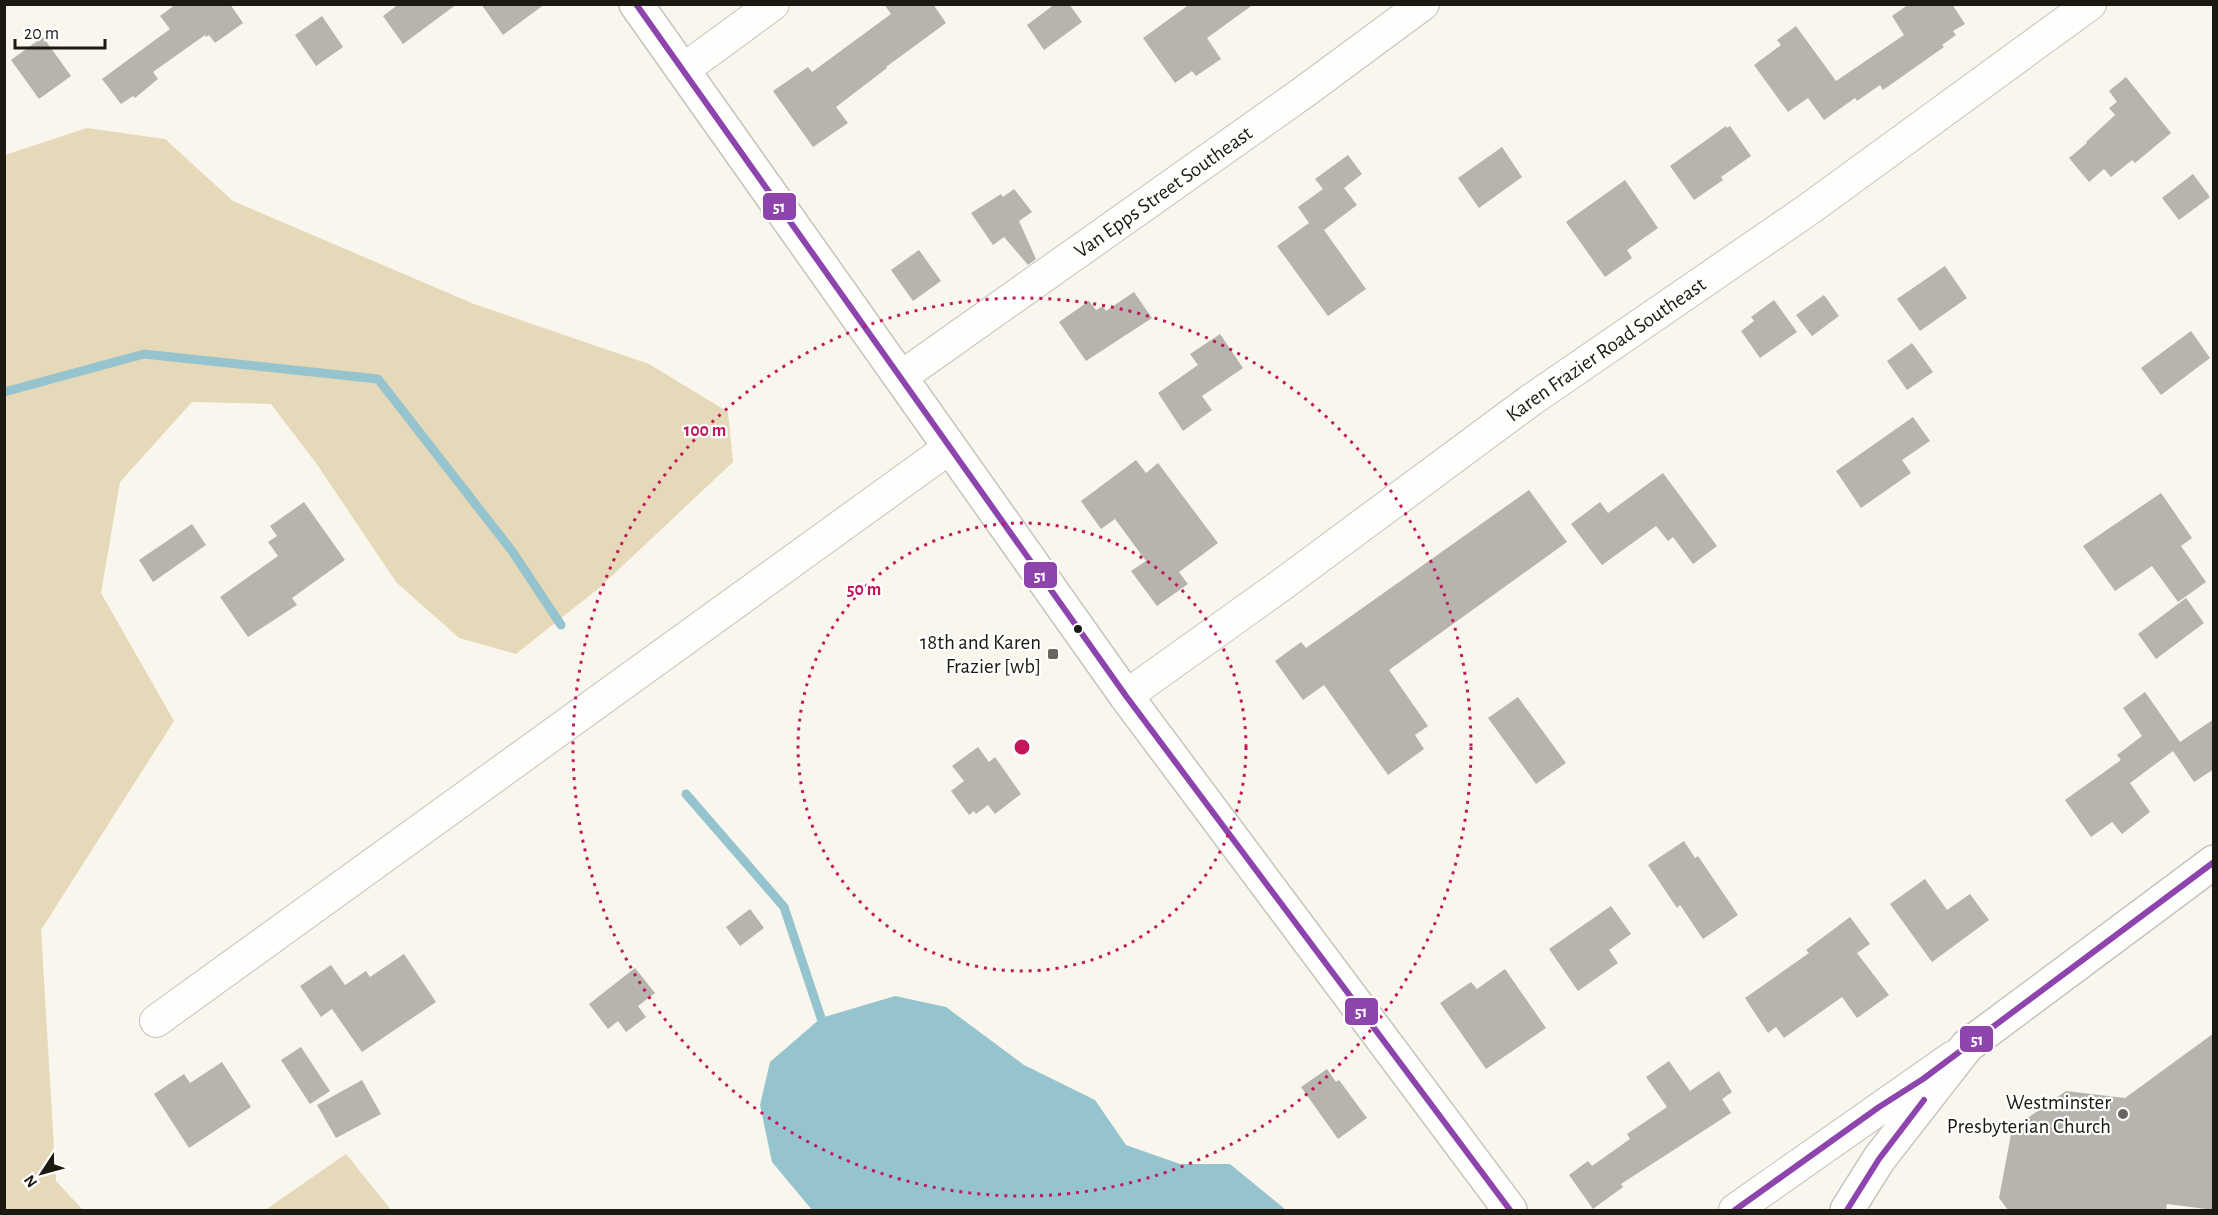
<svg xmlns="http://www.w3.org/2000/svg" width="2218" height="1215" font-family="'Alegreya Sans',sans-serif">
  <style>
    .forest { fill: #e6d9b9 }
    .water { fill: #96c4ce }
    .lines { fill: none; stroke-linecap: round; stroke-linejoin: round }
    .stream { stroke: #96c4ce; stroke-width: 9 }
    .building { fill: #b7b4ad }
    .street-casing { stroke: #c6c3bc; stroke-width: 34 }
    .secondary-casing { stroke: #c6c3bc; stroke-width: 36 }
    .street { stroke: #fefefc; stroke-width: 32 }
    .secondary { stroke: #fefefc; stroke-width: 33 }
    .bus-1-casing { stroke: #fff; stroke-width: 10 }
    .bus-1 { stroke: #8e44ad; stroke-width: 6 }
    .ring { fill: none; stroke: #c2185b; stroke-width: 3; stroke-dasharray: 3 6 }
    .bus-dot { fill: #1b1912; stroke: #fff; stroke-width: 2 }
    .poi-dot { fill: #69665f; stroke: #fff; stroke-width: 2 }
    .labels { text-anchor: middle; stroke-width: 4.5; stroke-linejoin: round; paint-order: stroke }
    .street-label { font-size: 21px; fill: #1b1912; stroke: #fff }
    .poi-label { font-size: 21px; fill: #1b1912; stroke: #fff; text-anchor: end }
    .centre { fill: #c2185b; stroke: #fff; stroke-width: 3 }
    .ring-label { font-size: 18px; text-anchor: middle; font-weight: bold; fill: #c2185b; stroke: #fff; stroke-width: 4.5; stroke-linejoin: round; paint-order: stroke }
    .line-badge { stroke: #fff; stroke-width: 2 }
    .badge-label { font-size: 16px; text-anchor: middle; font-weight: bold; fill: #fff }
  </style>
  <rect width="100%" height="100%" fill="#f9f6ed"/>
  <!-- forest -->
  <g class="forest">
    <polygon points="87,128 165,139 233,201 474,304 649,364 728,412 733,462 599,588 516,654 459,638 396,582 316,463 271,404 192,402 120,482 101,593 174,721 41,930 56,1181 83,1210 5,1210 5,155"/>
    <polygon points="346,1154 391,1210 265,1210"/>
  </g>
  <!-- water -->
  <polygon class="water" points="895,996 946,1007 1024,1065 1095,1100 1126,1145 1180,1164 1230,1164 1286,1210 812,1210 772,1162 760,1105 770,1062 821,1018"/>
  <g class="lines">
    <!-- stream -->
    <g class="stream">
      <polyline points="4,392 144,354 378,379 512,551 561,625"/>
      <polyline points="686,794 784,907 821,1018"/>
    </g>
  </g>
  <!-- building -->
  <g class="building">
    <polygon points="176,4 230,4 243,23 215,43 209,35 206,37 205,35 153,72 158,79 135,98 133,96 121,104 102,79 170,29 160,16"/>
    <polygon points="399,4 457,4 403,44 383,16"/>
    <polygon points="481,4 545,4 503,35"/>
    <polygon points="884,4 933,4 946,23 886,67 887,68 836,107 848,123 813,147 773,91 808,67 812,72 891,14"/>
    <polygon points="1055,4 1069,4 1082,22 1044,50 1027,25"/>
    <polygon points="1190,4 1254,4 1207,38 1221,59 1196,76 1192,71 1175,83 1143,38"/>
    <polygon points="1909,4 1952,4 1965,24 1953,31 1956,35 1942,45 1944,47 1883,90 1880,85 1857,101 1855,98 1824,120 1808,98 1788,112 1754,65 1781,45 1777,40 1796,26 1836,81 1904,35 1892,16"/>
    <polygon points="322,16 343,47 316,66 295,35"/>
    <polygon points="43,37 71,76 39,99 11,60"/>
    <polygon points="2126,77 2171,133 2135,163 2132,160 2111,177 2104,169 2089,182 2069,158 2087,143 2086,142 2115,115 2109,108 2117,102 2109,91"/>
    <polygon points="1726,126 1727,128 1730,126 1751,156 1721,177 1723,180 1694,200 1670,166"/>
    <polygon points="1502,147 1522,177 1479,208 1458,178"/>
    <polygon points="1348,155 1362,174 1344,188 1357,205 1324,230 1366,289 1328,316 1277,246 1309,223 1298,207 1323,189 1315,179"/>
    <polygon points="2193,174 2210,197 2179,220 2162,198"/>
    <polygon points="1625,180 1658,228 1627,250 1632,258 1605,277 1566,222"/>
    <polygon points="1014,189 1032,212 1019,221 1036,259 1028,265 1004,237 993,245 971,213 1001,194 1003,197"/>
    <polygon points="919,250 941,281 913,301 891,270"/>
    <polygon points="1945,266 1967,298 1920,331 1897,299"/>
    <polygon points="1134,292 1152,318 1086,361 1059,322 1089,301 1096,310 1103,306 1106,311"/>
    <polygon points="1824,295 1839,316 1812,336 1796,315"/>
    <polygon points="1774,300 1797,332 1760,358 1741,331 1754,321 1751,317"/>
    <polygon points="2191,331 2210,358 2161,395 2141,368"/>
    <polygon points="1220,334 1243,368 1202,396 1212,410 1183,431 1158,393 1198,365 1190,354"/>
    <polygon points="1912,343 1933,372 1907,390 1887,361"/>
    <polygon points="1913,417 1930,441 1902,460 1911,473 1861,508 1836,471"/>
    <polygon points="1136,460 1146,473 1158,463 1218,543 1179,572 1188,584 1157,606 1131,571 1146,561 1115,519 1101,529 1081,501"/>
    <polygon points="1663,473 1717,546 1693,564 1673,537 1668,541 1656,526 1602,565 1571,524 1600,502 1608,513"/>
    <polygon points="1529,490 1567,542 1389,670 1428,726 1415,735 1424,749 1388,775 1324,685 1303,700 1275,661 1301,642 1306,648"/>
    <polygon points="2161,493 2192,538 2181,546 2206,582 2178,602 2152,566 2115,591 2083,546"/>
    <polygon points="304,502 345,560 292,598 297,605 248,637 220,597 278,556 268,542 277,536 270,526"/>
    <polygon points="192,524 206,545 153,582 139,560"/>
    <polygon points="2186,598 2204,623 2156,659 2138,634"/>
    <polygon points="2145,692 2180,742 2214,719 2214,769 2194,782 2173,751 2130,783 2150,812 2122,834 2112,822 2091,837 2065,800 2121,760 2117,755 2142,736 2123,708"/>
    <polygon points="1518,697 1566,763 1536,784 1488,718"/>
    <polygon points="978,747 989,762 995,757 1021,794 995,814 988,805 976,814 974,811 969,815 951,791 964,781 952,766"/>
    <polygon points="1684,841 1695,858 1698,856 1738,915 1703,939 1680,905 1677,908 1648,865"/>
    <polygon points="1925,879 1947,910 1970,894 1989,920 1932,962 1890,904"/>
    <polygon points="1611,906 1631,934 1609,950 1618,963 1578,991 1549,949"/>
    <polygon points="750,909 764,928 740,946 726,927"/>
    <polygon points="1850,917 1870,944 1857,953 1889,995 1857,1018 1842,997 1784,1038 1776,1027 1768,1033 1745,998 1809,953 1806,950"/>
    <polygon points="404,954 436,1002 362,1052 332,1009 321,1017 300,986 331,965 345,985 366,971 370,977"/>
    <polygon points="635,968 655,993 638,1006 646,1017 626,1032 618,1021 608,1029 589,1004"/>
    <polygon points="1505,969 1546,1028 1486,1069 1440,1003 1471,982 1477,989"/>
    <polygon points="2214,1033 2214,1210 2167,1204 2166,1210 2008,1210 1999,1198 2012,1129 2066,1091 2125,1098"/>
    <polygon points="301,1047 330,1091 310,1104 281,1060"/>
    <polygon points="1669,1061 1690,1091 1719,1071 1732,1092 1722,1099 1731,1113 1621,1184 1623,1187 1593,1209 1569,1175 1588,1161 1592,1166 1630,1139 1627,1134 1667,1107 1646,1077"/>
    <polygon points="222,1062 251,1107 189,1148 154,1094 184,1074 190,1083"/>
    <polygon points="1327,1069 1336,1082 1339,1080 1367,1118 1338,1139 1301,1087"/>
    <polygon points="362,1080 381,1114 336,1138 317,1105"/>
  </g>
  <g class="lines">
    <!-- street casing -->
    <g class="street-casing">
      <g id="street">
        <polyline points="683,70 773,4"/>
        <path id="s1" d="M901,377L1304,92L1423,4"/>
        <path id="s2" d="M1126,696L1280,586L1531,400L1809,209L2090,4"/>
        <polyline points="156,1021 949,448"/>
        <polyline points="1735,1210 1953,1057"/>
      </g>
    </g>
    <!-- secondary casing -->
    <g class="secondary-casing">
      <g id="secondary">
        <polyline points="636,4 1126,696 1510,1210"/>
        <polyline points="1847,1210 1879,1159 1967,1046 2214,862"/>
      </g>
    </g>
    <!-- street -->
    <use href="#street" class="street"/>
    <!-- secondary -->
    <use href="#secondary" class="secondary"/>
    <!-- bus-1 casing -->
    <g class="bus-1-casing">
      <g id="bus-1">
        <polyline points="636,4 1126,696 1510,1210"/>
        <polyline points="1735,1210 1879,1107 1923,1079 2214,862"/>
        <polyline points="1847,1210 1879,1159 1924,1100"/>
      </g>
    </g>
    <!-- bus-1 -->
    <use href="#bus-1" class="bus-1"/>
  </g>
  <!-- distance rings -->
  <g class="ring">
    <circle cx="1022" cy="747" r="224"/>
    <circle cx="1022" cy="747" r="449"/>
  </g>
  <!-- markers -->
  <circle class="bus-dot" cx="1078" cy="629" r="5"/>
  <g class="poi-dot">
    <rect x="1047" y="648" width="12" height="12" rx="3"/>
    <circle cx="2123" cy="1114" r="6"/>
  </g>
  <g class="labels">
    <!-- street labels -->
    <g class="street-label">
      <text dy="7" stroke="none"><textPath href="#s1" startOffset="321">Van Epps Street Southeast</textPath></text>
      <text dy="7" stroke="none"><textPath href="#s2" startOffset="592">Karen Frazier Road Southeast</textPath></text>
    </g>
    <!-- poi labels -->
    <g class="poi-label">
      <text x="1041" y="649">18th and Karen<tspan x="1041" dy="24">Frazier [wb]</tspan></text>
      <text x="2111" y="1109">Westminster<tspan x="2111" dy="24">Presbyterian Church</tspan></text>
    </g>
  </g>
  <circle cx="1022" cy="747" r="9" class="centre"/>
  <g class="ring-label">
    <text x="705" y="436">100 m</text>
    <text x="864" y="595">50 m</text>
  </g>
  <g class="line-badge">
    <rect x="762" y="192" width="35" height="29" rx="6" fill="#8e44ad"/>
    <rect x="1023" y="561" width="35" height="28" rx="6" fill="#8e44ad"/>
    <rect x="1344" y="997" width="35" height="29" rx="6" fill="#8e44ad"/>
    <rect x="1959" y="1025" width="35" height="28" rx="6" fill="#8e44ad"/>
  </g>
  <g class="badge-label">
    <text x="779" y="212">51</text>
    <text x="1040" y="581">51</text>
    <text x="1361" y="1017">51</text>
    <text x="1977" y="1045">51</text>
  </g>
  <!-- border -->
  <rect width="2218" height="1215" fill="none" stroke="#1b1912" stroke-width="12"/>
  <!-- north arrow -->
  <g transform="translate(42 1173) rotate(234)" stroke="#ffffff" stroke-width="4.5" paint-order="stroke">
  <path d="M0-4.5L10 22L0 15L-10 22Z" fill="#1b1912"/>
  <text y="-9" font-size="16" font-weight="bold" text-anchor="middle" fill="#1b1912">N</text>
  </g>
  <!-- scale -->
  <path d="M15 39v9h90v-9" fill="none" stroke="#1b1912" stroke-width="3"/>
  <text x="24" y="39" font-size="18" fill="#1b1912" stroke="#ffffff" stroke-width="4.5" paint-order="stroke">20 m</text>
</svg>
